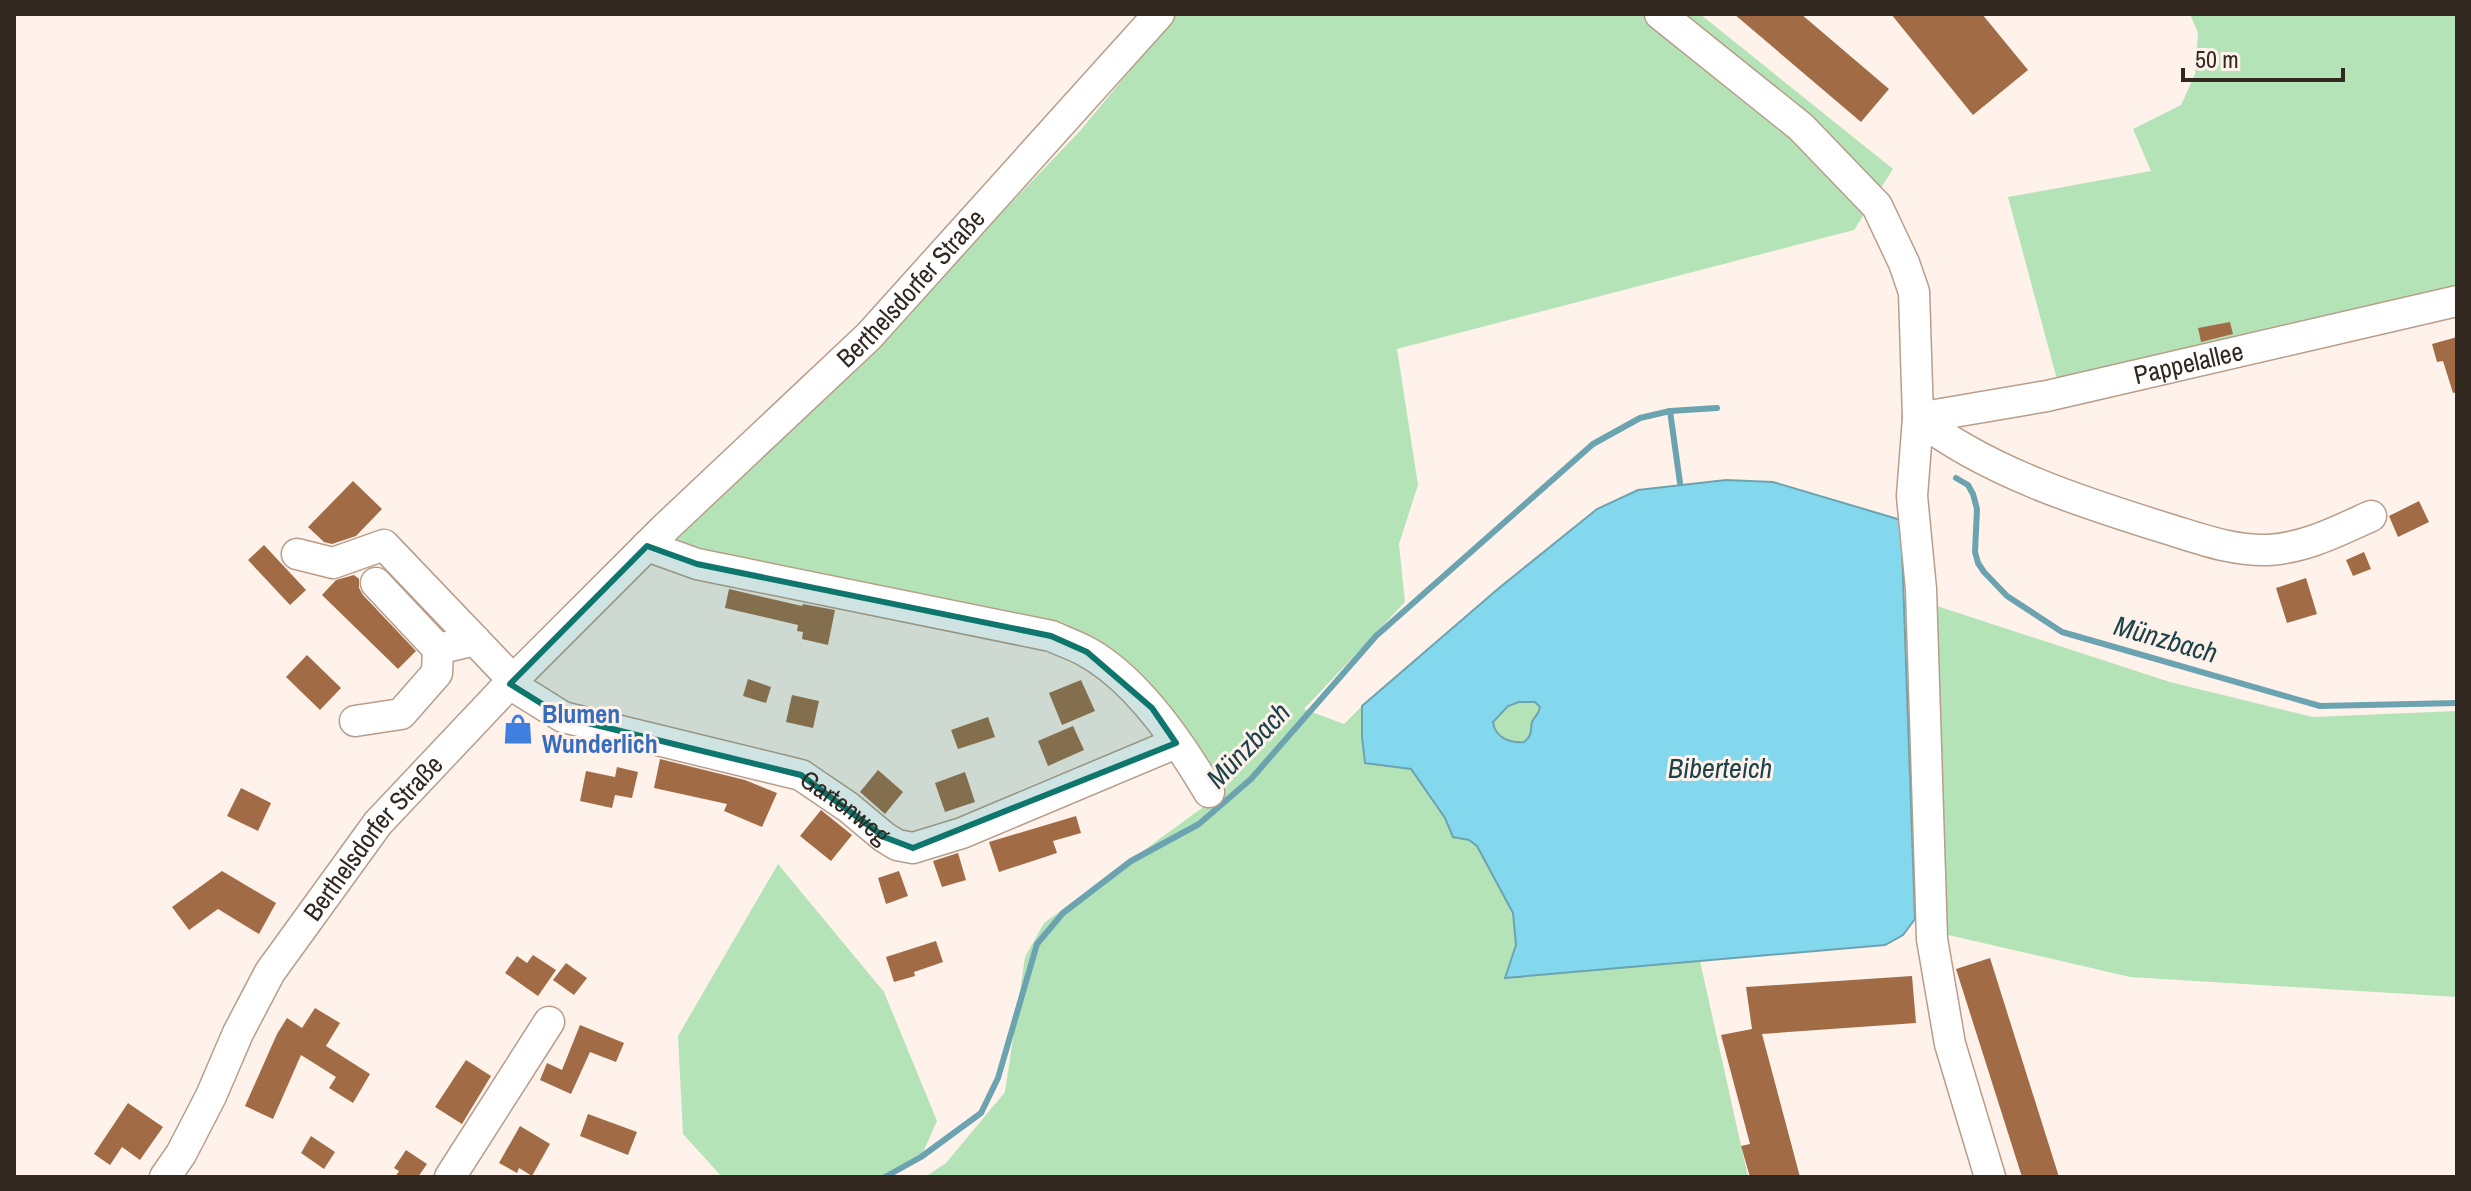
<svg xmlns="http://www.w3.org/2000/svg" width="2471" height="1191" font-family="'Archivo Narrow',sans-serif">
  <style>
    .green { fill: #b5e3b8 }
    .water { fill: #84d8ed; stroke: #6ca3b0; stroke-width: 2; fill-rule: evenodd }
    .lines { fill: none; stroke-linecap: round; stroke-linejoin: round }
    .stream { stroke: #6ca3b0; stroke-width: 6 }
    .building { fill: #a16c45 }
    .minor-casing { stroke: #b89d8a; stroke-width: 33 }
    .minor { stroke: #fff; stroke-width: 30 }
    .marked { fill: #0f766e; fill-opacity: 0.2; stroke: #0f766e; stroke-width: 6; stroke-linejoin: round }
    .labels { text-anchor: middle; stroke-width: 6; stroke-linejoin: round; paint-order: stroke }
    .street-label { font-size: 26px; fill: #332820; stroke: #fef2ea }
    .shop-label { font-size: 26px; font-weight: bold; fill: #366cbe; stroke: #fef2ea; text-anchor: start }
    .water-label { font-size: 28px; font-style: italic; fill: #1c434c; stroke: #fef2ea }
  </style>
  <rect width="100%" height="100%" fill="#fef2ea"/>
  <!-- green -->
  <g class="green">
    <polygon points="1177,14 1700,14 1893,169 1854,230 1397,349 1418,485 1399,544 1405,602 1304,709 1344,724 1362,706 1362,737 1411,769 1445,818 1453,837 1469,840 1477,846 1513,913 1516,945 1506,978 1700,961 1748,1177 925,1177 946,1163 1005,1092 1025,957 1044,923 1202,808 1226,787 1191,734 1126,667 1055,629 669,542 899,320 1079,132"/>
    <polygon points="2190,14 2457,14 2457,295 2059,387 2008,197 2151,171 2133,129 2181,105 2195,74 2198,33"/>
    <polygon points="1937,606 2170,682 2313,717 2457,711 2457,997 2130,977 1944,934"/>
    <path d="M1519,702H1535L1540,707L1532,726V732L1524,742C1510,743 1494,738 1493,722L1508,706Z"/>
    <polygon points="778,864 884,992 937,1121 921,1157 885,1177 722,1177 683,1134 678,1036"/>
  </g>
  <!-- water -->
  <path class="water" d="M1726,480L1773,482L1901,520L1915,919L1903,935L1885,945L1505,978L1516,945L1513,913L1477,846L1469,840L1453,837L1445,818L1411,769L1365,763L1362,737V706L1499,588L1597,509L1638,490ZM1519,702H1535L1540,707C1539,715 1535,715 1532,722C1530,731 1533,735 1524,742C1510,743 1495,738 1493,722L1508,706Z"/>
  <g class="lines">
    <!-- stream -->
    <g class="stream">
      <polyline points="1670,411 1680,483"/>
      <polyline points="1956,478 1968,485 1973,494 1977,509 1975,552 1978,563 1984,572 2007,596 2062,632 2320,706 2457,703"/>
      <polyline points="885,1177 921,1157 981,1113 998,1078 1037,944 1063,913 1131,861 1199,824 1251,779 1376,636 1593,444 1640,418 1670,411 1717,408"/>
    </g>
  </g>
  <!-- building -->
  <g class="building">
    <polygon points="1734,14 1801,14 1889,89 1861,122"/>
    <polygon points="1891,14 1982,14 2028,70 1973,115"/>
    <polygon points="2230,322 2233,334 2201,342 2198,328"/>
    <polygon points="2457,337 2457,392 2453,393 2443,361 2437,362 2432,344"/>
    <polygon points="353,481 382,509 356,536 332,544 324,542 308,527"/>
    <polygon points="2419,501 2429,522 2398,537 2389,516"/>
    <polygon points="264,545 306,590 290,605 248,560"/>
    <polygon points="2364,552 2371,569 2353,576 2346,560"/>
    <polygon points="354,575 359,579 359,588 363,595 416,651 398,669 322,595 336,580"/>
    <polygon points="2306,578 2317,614 2287,623 2276,588"/>
    <polygon points="729,589 802,606 803,604 835,610 828,645 802,639 803,632 797,631 798,625 725,608"/>
    <polygon points="307,655 341,688 320,710 286,677"/>
    <polygon points="748,679 771,687 766,703 743,696"/>
    <polygon points="1081,680 1095,711 1062,725 1049,693"/>
    <polygon points="792,695 819,701 813,728 786,722"/>
    <polygon points="988,717 995,737 958,749 951,730"/>
    <polygon points="1073,726 1084,750 1048,766 1038,741"/>
    <polygon points="660,759 745,780 777,793 762,827 724,811 727,804 654,788"/>
    <polygon points="617,767 638,772 632,798 615,795 612,808 580,801 586,771 615,777"/>
    <polygon points="878,770 903,792 885,814 860,792"/>
    <polygon points="965,772 975,802 945,812 935,783"/>
    <polygon points="241,788 271,803 258,831 227,816"/>
    <polygon points="821,810 852,835 831,861 800,836"/>
    <polygon points="1076,816 1081,833 1053,841 1057,853 999,872 989,842"/>
    <polygon points="958,853 966,880 942,887 933,861"/>
    <polygon points="222,871 276,903 259,934 218,909 189,930 172,907"/>
    <polygon points="899,871 908,896 886,904 878,878"/>
    <polygon points="936,941 943,962 914,972 915,976 894,982 886,957"/>
    <polygon points="533,955 556,970 538,996 505,973 517,956 527,963"/>
    <polygon points="1990,958 2059,1177 2022,1177 1956,969"/>
    <polygon points="566,963 587,978 574,995 553,980"/>
    <polygon points="1912,976 1916,1023 1762,1034 1800,1177 1750,1177 1741,1146 1750,1144 1721,1035 1752,1029 1746,987"/>
    <polygon points="315,1008 340,1023 326,1046 370,1074 353,1103 329,1088 336,1077 301,1055 273,1119 245,1106 277,1034 287,1018 302,1028"/>
    <polygon points="580,1025 624,1043 616,1062 590,1052 571,1094 540,1080 547,1063 562,1070"/>
    <polygon points="466,1060 491,1076 462,1124 435,1107"/>
    <polygon points="128,1103 163,1127 140,1160 122,1147 110,1165 94,1154"/>
    <polygon points="588,1114 637,1132 628,1155 580,1136"/>
    <polygon points="520,1126 550,1144 532,1176 519,1168 517,1173 499,1163"/>
    <polygon points="311,1136 335,1152 324,1169 301,1153"/>
    <polygon points="406,1150 427,1164 418,1177 395,1177 399,1171 394,1168"/>
  </g>
  <g class="lines">
    <!-- minor casing -->
    <g class="minor-casing">
      <g id="minor">
        <polyline points="1660,14 1801,127 1877,206 1904,263 1914,292 1918,418 1912,496 1921,589 1932,939 1950,1044 1990,1177"/>
        <path id="s1" d="M1918,418L2047,396L2457,301"/>
        <path d="M1918,418C1987,472 2084,503 2168,529C2201,539 2232,551 2268,550C2305,548 2338,531 2371,516"/>
        <path d="M647,546L697,564L1051,636C1062,641 1074,645 1085,651C1136,678 1180,743 1209,792"/>
        <polyline points="297,554 333,563 384,545 513,680"/>
        <polyline points="376,583 438,649 475,640"/>
        <path id="s2" d="M510,684L563,717L801,775L848,807L884,837L897,845L913,848L962,833L1176,743"/>
        <polyline points="355,721 401,714 437,673 438,649"/>
        <path id="s3" d="M165,1177L181,1154L211,1096L238,1033L270,972L378,823L513,680L663,530L869,336L1159,14"/>
        <polyline points="450,1177 549,1022"/>
      </g>
    </g>
    <!-- minor -->
    <use href="#minor" class="minor"/>
  </g>
  <!-- marked area -->
  <path class="marked" d="M647,546L697,564L1051,636L1087,652L1152,708L1176,743L913,848L884,837L801,775L563,717L510,684Z"/>
  <!-- icons -->
  <defs>
    <g id="shop-bare" transform="scale(2.4)"><path d="M-5-2.5h2.3a2.7 3.5 0 0 1 5.4 0H5L5.5 6h-11ZM-1.5-2.5h3a1.5 2.3 0 0 0-3 0Z" fill="#3f7fe0" stroke="#fef2ea" stroke-width="2.5" paint-order="stroke"/></g>
  </defs>
  <g fill-rule="evenodd">
    <use href="#shop-bare" x="518" y="729"/>
  </g>
  <g class="labels">
    <!-- street labels -->
    <g class="street-label">
      <text dy="9" stroke="none"><textPath href="#s3" startOffset="1170">Berthelsdorfer Straße</textPath></text>
      <text dy="9" stroke="none"><textPath href="#s1" startOffset="276">Pappelallee</textPath></text>
      <text dy="9" stroke="none"><textPath href="#s2" startOffset="362">Gartenweg</textPath></text>
      <text dy="9" stroke="none"><textPath href="#s3" startOffset="400">Berthelsdorfer Straße</textPath></text>
    </g>
    <!-- shop labels -->
    <g class="shop-label">
      <text x="542" y="723">Blumen<tspan x="542" dy="30">Wunderlich</tspan></text>
    </g>
    <!-- water labels -->
    <g class="water-label">
      <text transform="translate(2166 639) rotate(16)" y="10">Münzbach</text>
      <text transform="translate(1248 745) rotate(-46)" y="10">Münzbach</text>
      <text x="1720" y="778">Biberteich</text>
    </g>
  </g>
  <!-- border -->
  <rect width="2471" height="1191" fill="none" stroke="#332820" stroke-width="32"/>
  <!-- scale -->
  <path d="M2183 68v12h160v-12" fill="none" stroke="#332820" stroke-width="4"/>
  <text x="2195" y="68" font-size="24" fill="#332820" stroke="#fef2ea" stroke-width="6" paint-order="stroke">50 m</text>
</svg>
